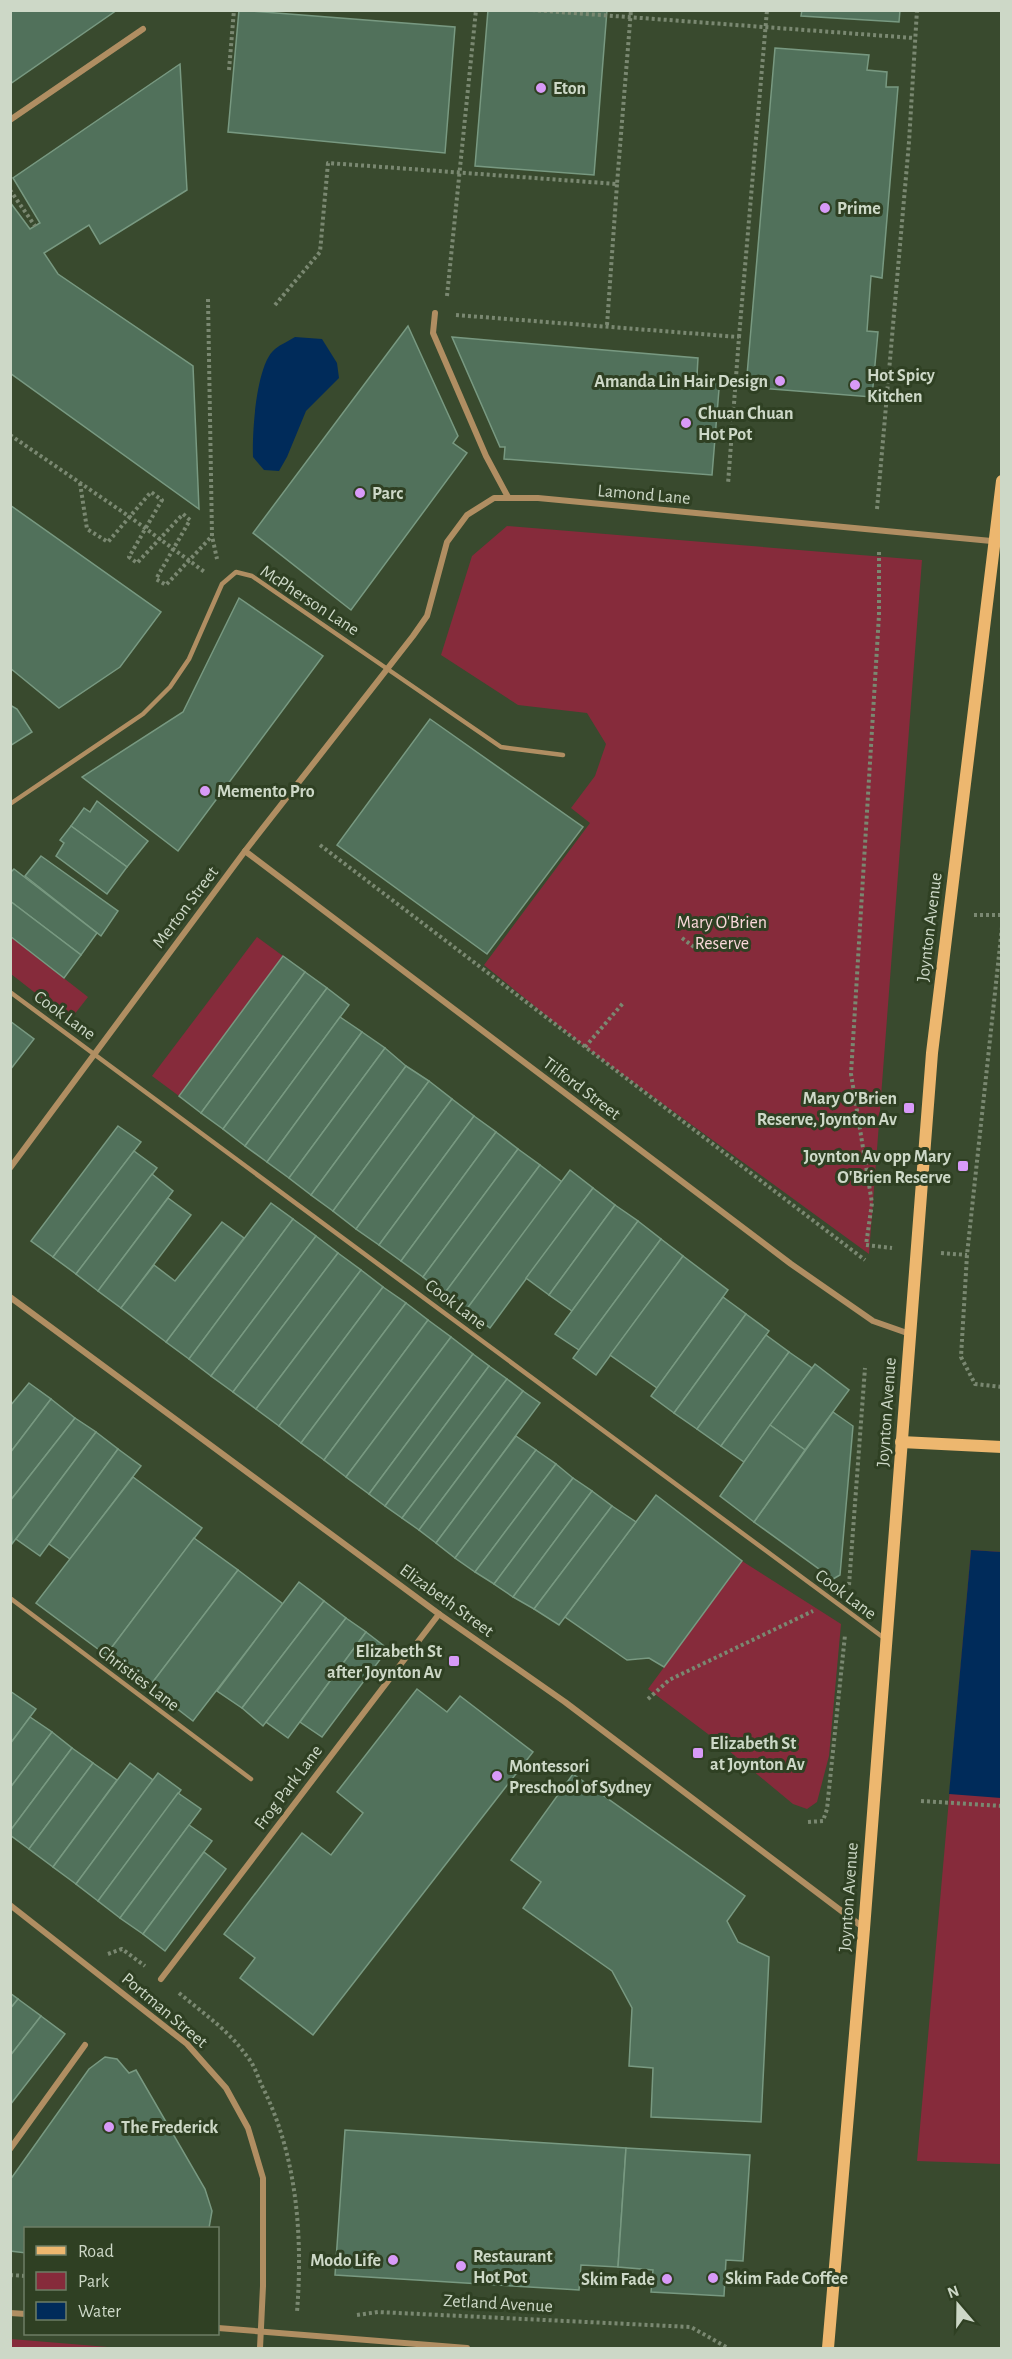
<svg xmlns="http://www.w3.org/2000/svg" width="1012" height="2359" font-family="'Alegreya Sans',sans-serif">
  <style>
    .green { fill: #862b3b }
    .water { fill: #002b5a }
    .building { fill: #51715b; stroke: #789981; stroke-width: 1.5 }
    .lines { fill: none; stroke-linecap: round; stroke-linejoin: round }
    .path { stroke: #7a8871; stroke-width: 4; stroke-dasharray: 3 3; stroke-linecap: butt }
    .lane { stroke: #b08e62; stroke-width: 4.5 }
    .street { stroke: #b08e62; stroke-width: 6 }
    .secondary { stroke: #edb76f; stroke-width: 12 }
    .poi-dot { fill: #d89af8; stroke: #2f4023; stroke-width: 2 }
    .labels { text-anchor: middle; stroke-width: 6; stroke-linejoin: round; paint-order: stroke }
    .poi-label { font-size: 18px; font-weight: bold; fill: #cdd8c7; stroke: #2f4023; text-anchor: start }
    .street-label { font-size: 18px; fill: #cdd8c7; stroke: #2f4023 }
    .park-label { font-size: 18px; fill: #fad8da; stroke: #2f4023 }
  </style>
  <rect width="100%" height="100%" fill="#394a2e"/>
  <!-- green -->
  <g class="green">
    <polygon points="507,526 922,560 869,1254 585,1047 484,965 590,823 571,808 595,776 606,744 587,713 518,705 441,655 472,556"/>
    <polygon points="11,937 88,997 70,1020 11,974"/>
    <polygon points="257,937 283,956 179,1096 152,1076"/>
    <polygon points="971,1550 1001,1552 1001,2164 917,2161"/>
    <polygon points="742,1561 841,1624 829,1756 817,1802 807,1809 793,1804 716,1740 648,1689"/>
    <polygon points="11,2339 120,2348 11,2348"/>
  </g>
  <!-- water -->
  <g class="water">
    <path d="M295,337L322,339L337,363L339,378L306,411L287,457L279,471L264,470L253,457C252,433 256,364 275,349C281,344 289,341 295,337Z"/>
    <polygon points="971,1550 1001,1552 1001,1798 949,1794"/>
  </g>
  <!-- building -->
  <g class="building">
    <polygon points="10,10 117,10 10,84"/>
    <polygon points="239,10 455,27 445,153 228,132"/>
    <polygon points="488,10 607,10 594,175 475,166"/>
    <polygon points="802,10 900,10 899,22 801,16"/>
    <polygon points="775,48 869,55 867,70 887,72 886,87 898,87 882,278 871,276 867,331 878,332 872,397 746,387"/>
    <polygon points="180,64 187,190 100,244 89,225 44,253 58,274 193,366 199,509 10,373 10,202 30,229 40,223 13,178"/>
    <polygon points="408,326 458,436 453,443 467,453 351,610 253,533"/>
    <polygon points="452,337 698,358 697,376 720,377 712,475 504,459 505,447 500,447"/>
    <polygon points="10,505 161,612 120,667 59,708 10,668"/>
    <polygon points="239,598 323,656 178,851 82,777 183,712"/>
    <polygon points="10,705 17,709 32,732 10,746"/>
    <polygon points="430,719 583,827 487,954 337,845"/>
    <polygon points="97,801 148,841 127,867 71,826 84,808 90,812"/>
    <polygon points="71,826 127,867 107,894 56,856 64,843 60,840"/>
    <polygon points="41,856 118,911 101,936 25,876"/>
    <polygon points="14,869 97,933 81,955 10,901 10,873"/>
    <polygon points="10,901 81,955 64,978 10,936"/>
    <polygon points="283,956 305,972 201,1113 179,1096"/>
    <polygon points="305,972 327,988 223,1129 201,1113"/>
    <polygon points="327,988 349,1005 245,1146 223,1129"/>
    <polygon points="340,1017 362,1032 267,1162 245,1146"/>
    <polygon points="10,1021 34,1039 10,1070"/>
    <polygon points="362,1032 385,1048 289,1178 267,1162"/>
    <polygon points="385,1048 406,1066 311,1195 289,1178"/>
    <polygon points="406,1066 429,1081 333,1211 311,1195"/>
    <polygon points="429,1081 452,1099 356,1229 333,1211"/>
    <polygon points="452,1099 474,1116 379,1245 356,1229"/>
    <polygon points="474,1116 496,1132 401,1261 379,1245"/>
    <polygon points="118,1126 141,1142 53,1257 31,1241"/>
    <polygon points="496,1132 518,1149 423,1277 401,1261"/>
    <polygon points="518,1149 540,1165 444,1294 423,1277"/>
    <polygon points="134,1151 157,1168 76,1274 53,1257"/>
    <polygon points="540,1165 562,1182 466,1310 444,1294"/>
    <polygon points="570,1170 593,1188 490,1328 466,1310"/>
    <polygon points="152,1174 173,1191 98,1291 76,1274"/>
    <polygon points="593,1188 615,1205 549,1295 526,1278"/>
    <polygon points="168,1198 191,1215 121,1308 98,1291"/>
    <polygon points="271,1203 293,1219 189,1359 166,1342"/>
    <polygon points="615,1205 638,1221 572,1311 549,1295"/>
    <polygon points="293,1219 316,1236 211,1376 189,1359"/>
    <polygon points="638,1221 661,1239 579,1350 555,1334"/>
    <polygon points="222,1222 244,1238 166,1342 121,1308 154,1265 175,1281"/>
    <polygon points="316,1236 338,1253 233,1392 211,1376"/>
    <polygon points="661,1239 683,1256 596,1375 573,1358"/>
    <polygon points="338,1253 361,1270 256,1409 233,1392"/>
    <polygon points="683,1256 728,1290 657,1388 610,1355"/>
    <polygon points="361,1270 383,1287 279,1426 256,1409"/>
    <polygon points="383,1287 406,1303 301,1443 279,1426"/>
    <polygon points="723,1297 746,1314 674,1413 651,1396"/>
    <polygon points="406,1303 428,1320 324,1460 301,1443"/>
    <polygon points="746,1314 769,1331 697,1429 674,1413"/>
    <polygon points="428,1320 451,1337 346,1477 324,1460"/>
    <polygon points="766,1335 789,1352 721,1446 697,1429"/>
    <polygon points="451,1337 473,1354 369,1494 346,1477"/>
    <polygon points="789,1352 812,1368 744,1462 721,1446"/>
    <polygon points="473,1354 489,1366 385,1506 369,1494"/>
    <polygon points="815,1364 849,1390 805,1450 770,1425"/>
    <polygon points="489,1366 507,1379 402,1518 385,1506"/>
    <polygon points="507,1379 523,1391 419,1530 402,1518"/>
    <polygon points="29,1383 51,1399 10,1453 10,1406"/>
    <polygon points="523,1391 540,1403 436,1543 419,1530"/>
    <polygon points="51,1399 75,1418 10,1501 10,1453"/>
    <polygon points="833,1412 853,1426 840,1575 833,1579 754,1522"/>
    <polygon points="75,1418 96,1432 12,1544 10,1501"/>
    <polygon points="770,1425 805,1450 754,1522 720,1496"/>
    <polygon points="96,1432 118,1449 40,1556 16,1539"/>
    <polygon points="516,1436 536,1450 455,1558 436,1543"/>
    <polygon points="118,1449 141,1466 70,1559 49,1544"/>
    <polygon points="536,1450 556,1464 475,1572 455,1558"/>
    <polygon points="556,1464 573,1478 494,1584 475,1572"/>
    <polygon points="133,1477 202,1528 106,1655 36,1603"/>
    <polygon points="573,1478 592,1491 513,1597 494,1584"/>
    <polygon points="592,1491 612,1506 534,1609 513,1597"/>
    <polygon points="656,1495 742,1561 664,1667 649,1658 627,1660 565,1617"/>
    <polygon points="612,1506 636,1522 559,1625 534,1609"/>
    <polygon points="194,1538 238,1570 149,1687 106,1655"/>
    <polygon points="238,1570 283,1604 193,1721 149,1687"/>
    <polygon points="299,1582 324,1601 242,1708 217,1691"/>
    <polygon points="324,1601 346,1618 263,1726 242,1708"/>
    <polygon points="346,1618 366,1632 288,1738 266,1722"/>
    <polygon points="366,1632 388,1649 322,1737 300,1722"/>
    <polygon points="417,1689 447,1712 460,1696 533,1752 313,2035 240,1978 255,1958 224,1934 302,1833 331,1855 363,1813 337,1792"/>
    <polygon points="10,1691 36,1709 10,1744"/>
    <polygon points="30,1717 52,1732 10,1788 10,1744"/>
    <polygon points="52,1732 72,1748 10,1831 10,1788"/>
    <polygon points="72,1748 93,1763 29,1849 10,1835 10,1831"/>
    <polygon points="93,1763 117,1780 53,1867 29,1849"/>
    <polygon points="130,1763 153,1780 76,1884 53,1867"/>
    <polygon points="158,1773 181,1790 98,1901 76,1884"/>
    <polygon points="573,1774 745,1896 727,1921 738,1942 769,1957 761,2122 651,2117 653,2068 629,2066 632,2008 612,1971 523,1908 541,1882 511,1860"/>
    <polygon points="178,1793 201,1809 120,1918 98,1901"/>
    <polygon points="189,1825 212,1841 143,1934 120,1918"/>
    <polygon points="204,1852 226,1869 165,1951 143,1934"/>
    <polygon points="10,1993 18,1999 10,2009"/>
    <polygon points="18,1999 41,2016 10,2056 10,2009"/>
    <polygon points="41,2016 65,2034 10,2105 10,2056"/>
    <polygon points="105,2057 117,2059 129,2073 136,2070 205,2189 212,2211 209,2228 26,2228 26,2253 10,2251 10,2180 89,2069"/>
    <polygon points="345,2130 626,2148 618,2267 581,2265 579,2290 335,2275"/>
    <polygon points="626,2148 750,2155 743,2261 726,2260 724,2296 651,2292 653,2270 618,2267"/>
  </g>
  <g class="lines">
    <!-- path -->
    <g class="path">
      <polyline points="532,10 914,38"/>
      <polyline points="229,70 234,10"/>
      <polyline points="10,190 35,226"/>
      <polyline points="447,296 476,10"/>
      <polyline points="208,299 212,536 217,559"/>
      <polyline points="275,305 320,252 328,163 617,184 631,10"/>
      <polyline points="456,315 739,337 728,484"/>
      <polyline points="607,325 617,184"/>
      <polyline points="739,337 767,10"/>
      <polyline points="10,435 130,517 206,573"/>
      <polyline points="80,483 87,529 108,542 151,492 162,500 129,557 137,563 183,514 190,520 156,579 166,585 212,536"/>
      <polyline points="877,509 909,142 917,10"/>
      <polyline points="879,552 879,615 851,1074 872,1203 866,1245 892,1248"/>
      <polyline points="320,845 865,1260"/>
      <polyline points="974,915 1002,915"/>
      <polyline points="1002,927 967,1255 961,1357 975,1384 1002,1387"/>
      <polyline points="682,938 698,950"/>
      <polyline points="585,1047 624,1002"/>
      <polyline points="941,1253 967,1255"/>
      <polyline points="849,1585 865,1368"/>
      <polyline points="648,1699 669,1680 813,1611"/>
      <polyline points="921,1801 1002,1806"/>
      <polyline points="808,1822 823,1821 827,1809 845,1635"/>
      <polyline points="108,1954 122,1949 145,1966"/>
      <path d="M179,1993C203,2013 228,2030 246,2055C253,2063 257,2074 261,2084C297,2154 303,2235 297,2312"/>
      <polyline points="10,2275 26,2276"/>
      <polyline points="357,2315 378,2312 691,2327 728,2348"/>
    </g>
    <!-- lane -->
    <g class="lane">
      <polyline points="10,804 143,714 170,687 189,659 222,584 236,572 252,576 501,747 563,755"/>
      <polyline points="10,992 884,1638"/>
      <polyline points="10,1598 251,1779"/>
    </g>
    <!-- street -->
    <g class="street">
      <polyline points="10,120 143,29"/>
      <polyline points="435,313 433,333 486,456 508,497"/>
      <polyline points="245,851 791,1264 873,1321 910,1334"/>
      <polyline points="10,1168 245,851 413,636 427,616 447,542 467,515 494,498 538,498 1002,542"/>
      <polyline points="10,1297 439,1614 565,1702 864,1928"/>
      <polyline points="10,1905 187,2044 226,2088 248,2128 263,2178 263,2286 260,2348"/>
      <polyline points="161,1979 439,1614"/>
      <polyline points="10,2149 85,2045"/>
      <polyline points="10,2313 26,2314"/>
      <polyline points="218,2328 467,2348"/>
    </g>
    <!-- secondary -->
    <g class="secondary">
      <polyline points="901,1442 1002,1447"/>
      <polyline points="828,2348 864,1929 932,1053 1002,481"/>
    </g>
  </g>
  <!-- markers -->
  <g class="poi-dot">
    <circle cx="541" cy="88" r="6"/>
    <circle cx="825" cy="208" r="6"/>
    <circle cx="780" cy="381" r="6"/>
    <circle cx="855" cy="385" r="6"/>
    <circle cx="686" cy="423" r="6"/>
    <circle cx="360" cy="493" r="6"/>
    <circle cx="205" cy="791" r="6"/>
    <rect x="903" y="1102" width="12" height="12" rx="3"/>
    <rect x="957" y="1160" width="12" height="12" rx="3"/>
    <rect x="448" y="1655" width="12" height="12" rx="3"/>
    <rect x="692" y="1747" width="12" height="12" rx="3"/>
    <circle cx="497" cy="1776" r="6"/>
    <circle cx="109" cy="2127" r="6"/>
    <circle cx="393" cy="2260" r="6"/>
    <circle cx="461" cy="2266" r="6"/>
    <circle cx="713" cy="2278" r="6"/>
    <circle cx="667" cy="2279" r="6"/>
  </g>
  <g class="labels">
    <!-- poi labels -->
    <g class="poi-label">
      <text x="553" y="94">Eton</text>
      <text x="837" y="214">Prime</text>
      <text x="867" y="381">Hot Spicy<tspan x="867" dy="21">Kitchen</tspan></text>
      <text x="768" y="387" text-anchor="end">Amanda Lin Hair Design</text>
      <text x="698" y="419">Chuan Chuan<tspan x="698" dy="21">Hot Pot</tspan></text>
      <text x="372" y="499">Parc</text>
      <text x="217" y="797">Memento Pro</text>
      <text x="897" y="1104" text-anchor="end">Mary O'Brien<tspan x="897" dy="21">Reserve, Joynton Av</tspan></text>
      <text x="951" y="1162" text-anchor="end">Joynton Av opp Mary<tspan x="951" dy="21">O'Brien Reserve</tspan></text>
      <text x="442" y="1657" text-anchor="end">Elizabeth St<tspan x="442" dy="21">after Joynton Av</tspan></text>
      <text x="710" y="1749">Elizabeth St<tspan x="710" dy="21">at Joynton Av</tspan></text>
      <text x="509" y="1772">Montessori<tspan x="509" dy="21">Preschool of Sydney</tspan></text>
      <text x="121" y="2133">The Frederick</text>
      <text x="473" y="2262">Restaurant<tspan x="473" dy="21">Hot Pot</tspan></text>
      <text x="381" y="2266" text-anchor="end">Modo Life</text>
      <text x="725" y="2284">Skim Fade Coffee</text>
      <text x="655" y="2285" text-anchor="end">Skim Fade</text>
    </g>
    <!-- street labels -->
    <g class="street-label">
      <text transform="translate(644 494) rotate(5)" y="6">Lamond Lane</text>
      <text transform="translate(310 600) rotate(33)" y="6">McPherson Lane</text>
      <text transform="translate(185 907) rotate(-53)" y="6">Merton Street</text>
      <text transform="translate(929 927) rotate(-83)" y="6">Joynton Avenue</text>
      <text transform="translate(65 1015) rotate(36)" y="6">Cook Lane</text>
      <text transform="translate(582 1088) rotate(37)" y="6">Tilford Street</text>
      <text transform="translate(456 1304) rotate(37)" y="6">Cook Lane</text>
      <text transform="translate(886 1412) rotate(-86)" y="6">Joynton Avenue</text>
      <text transform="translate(846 1594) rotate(37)" y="6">Cook Lane</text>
      <text transform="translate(447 1600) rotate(36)" y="6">Elizabeth Street</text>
      <text transform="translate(139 1678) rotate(37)" y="6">Christies Lane</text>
      <text transform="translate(288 1787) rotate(-53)" y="6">Frog Park Lane</text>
      <text transform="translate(848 1897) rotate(-86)" y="6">Joynton Avenue</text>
      <text transform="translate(165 2010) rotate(40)" y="6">Portman Street</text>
      <text transform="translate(498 2303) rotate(3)" y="6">Zetland Avenue</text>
    </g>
    <!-- park labels -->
    <g class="park-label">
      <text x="722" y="928">Mary O'Brien<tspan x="722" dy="21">Reserve</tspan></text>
    </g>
  </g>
  <!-- border -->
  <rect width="1012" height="2359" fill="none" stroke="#cdd8c7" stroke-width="24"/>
  <!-- legend -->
  <rect x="24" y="2227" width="195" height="108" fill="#2f4023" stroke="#6e7d65" stroke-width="1.5"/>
  <rect x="36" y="2246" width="30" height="9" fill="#edb76f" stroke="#6e7d65" stroke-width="1.5"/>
  <text x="78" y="2257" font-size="18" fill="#cdd8c7">Road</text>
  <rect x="36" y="2272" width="30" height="18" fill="#862b3b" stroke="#6e7d65" stroke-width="1.5"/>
  <text x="78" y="2287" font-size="18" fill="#cdd8c7">Park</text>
  <rect x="36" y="2302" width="30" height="18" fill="#002b5a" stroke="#6e7d65" stroke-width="1.5"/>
  <text x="78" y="2317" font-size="18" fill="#cdd8c7">Water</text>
  <!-- north arrow -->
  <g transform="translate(958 2305) rotate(340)" stroke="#2f4023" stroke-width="4.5" paint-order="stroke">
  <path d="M0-4.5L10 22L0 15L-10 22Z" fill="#cdd8c7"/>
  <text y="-9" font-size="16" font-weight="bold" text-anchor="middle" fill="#cdd8c7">N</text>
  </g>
</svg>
